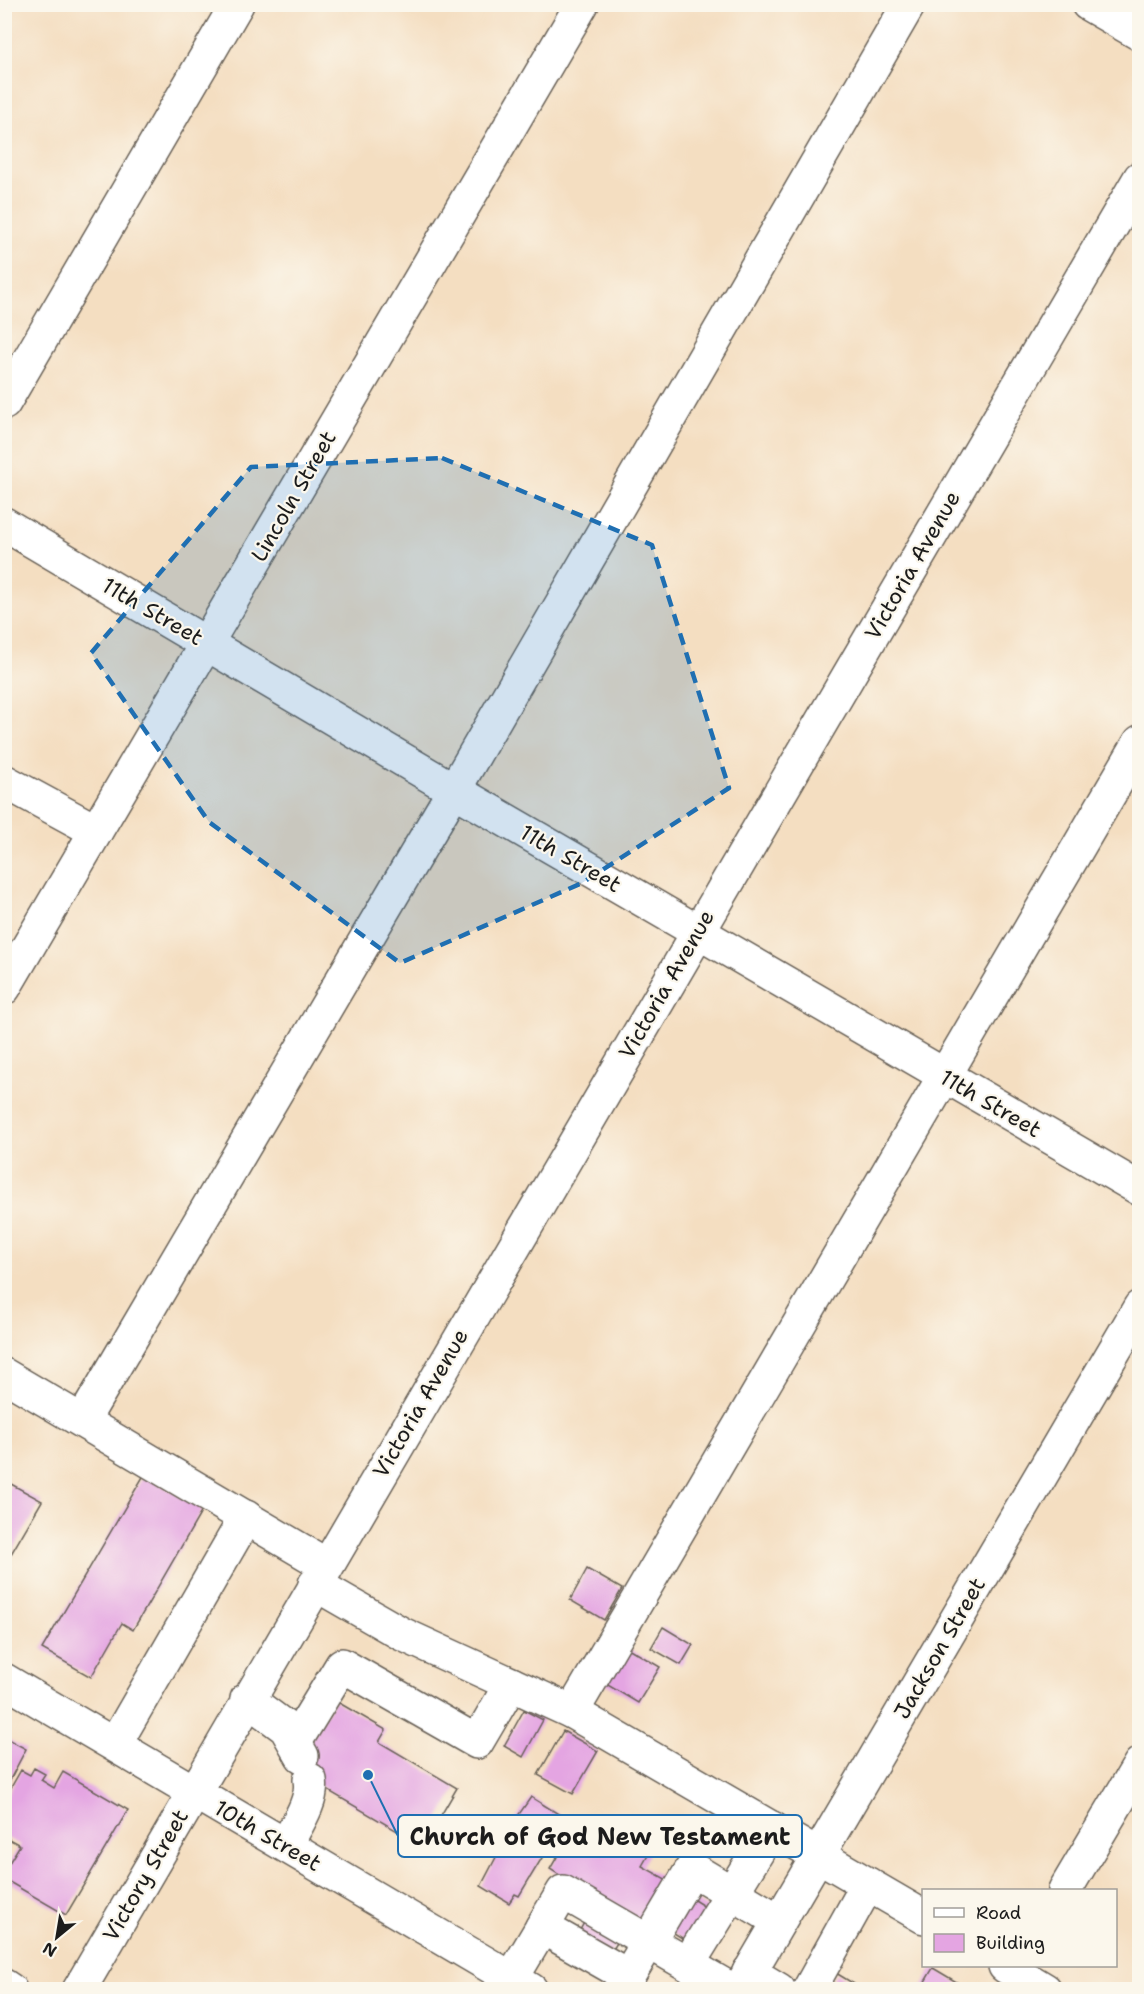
<svg xmlns="http://www.w3.org/2000/svg" width="1144" height="1994" font-family="'Shantell Sans',sans-serif">
  <style>
    .building { fill: #e4a5e2 }
    .lines { fill: none; stroke-linecap: round; stroke-linejoin: round }
    .minor-casing { stroke: #686056; stroke-width: 36 }
    .minor { stroke: #fff; stroke-width: 33 }
    .marked { fill: #1f6fb2; fill-opacity: 0.2; stroke: #1f6fb2; stroke-width: 4.5; stroke-dasharray: 12 8; stroke-linejoin: round }
    .labels { text-anchor: middle; stroke-width: 4.5; stroke-linejoin: round; paint-order: stroke }
    .street-label { font-size: 22px; fill: #1c1c1c; stroke: #fbf7ec }
    .leader { fill: none; stroke: #1f6fb2; stroke-width: 2 }
    .callout-dot { fill: #1f6fb2; stroke: #fbf7ec; stroke-width: 2 }
    .callout { fill: #fbf7ec; stroke: #1f6fb2; stroke-width: 2 }
    .callout-label { font-size: 24px; text-anchor: middle; font-weight: bold; fill: #1c1c1c }
  </style>
  <rect width="100%" height="100%" fill="#fbf7ec"/>
  <filter id="ink" filterUnits="userSpaceOnUse"><feTurbulence type="fractalNoise" baseFrequency=".0167" numOctaves="2"/><feDisplacementMap in="SourceGraphic" scale="12" xChannelSelector="R" yChannelSelector="G"/><feConvolveMatrix kernelMatrix="1 2 1 2 8 2 1 2 1" color-interpolation-filters="sRGB"/></filter>
  <filter id="wash" filterUnits="userSpaceOnUse"><feTurbulence type="fractalNoise" baseFrequency=".008" numOctaves="4" result="noise"/><feDisplacementMap in="SourceGraphic" scale="24" xChannelSelector="R" yChannelSelector="G"/><feGaussianBlur stdDeviation="1.35" result="paint"/><feColorMatrix in="noise" values="0 0 0 0 0 0 0 0 0 0 0 0 0 0 0 0 0 1.4 0 .05"/><feComposite in="paint" operator="in"/></filter>
  <g filter="url(#wash)">
    <rect width="100%" height="100%" fill="#f4dec1"/>
    <g id="blocks">
      <!-- building -->
      <g class="building">
        <polygon points="144,1475 203,1509 133,1630 122,1623 91,1677 42,1649"/>
        <polygon points="11,1484 42,1501 4,1566 4,1496"/>
        <polygon points="587,1569 622,1589 604,1620 570,1600"/>
        <polygon points="663,1627 693,1645 681,1665 651,1648"/>
        <polygon points="628,1648 660,1667 638,1703 606,1684"/>
        <polygon points="334,1700 386,1730 379,1742 457,1788 423,1846 293,1770"/>
        <polygon points="524,1710 543,1720 523,1757 504,1746"/>
        <polygon points="563,1731 598,1751 573,1794 538,1775"/>
        <polygon points="4,1737 26,1749 4,1791"/>
        <polygon points="34,1768 45,1774 41,1780 54,1788 63,1772 128,1810 66,1915 4,1879 4,1871 20,1845 5,1837 5,1798 21,1770 30,1775"/>
        <polygon points="531,1797 560,1815 554,1824 560,1828 519,1896 515,1894 509,1903 481,1886 504,1842 501,1840"/>
        <polygon points="613,1818 655,1843 642,1866 671,1882 645,1929 550,1869 572,1831 585,1839 588,1835 600,1842"/>
        <polygon points="689,1897 715,1913 695,1946 669,1930"/>
        <polygon points="590,1912 624,1931 608,1958 575,1939"/>
        <polygon points="933,1968 970,1990 920,1990"/>
        <polygon points="836,1973 864,1990 826,1990"/>
      </g>
    </g>
  </g>
  <g filter="url(#ink)">
    <use href="#blocks" fill-opacity="0" stroke="#686056" stroke-width="1.5"/>
    <g class="lines">
      <!-- minor casing -->
      <g class="minor-casing">
        <g id="minor">
          <polyline points="1088,4 1140,34"/>
          <polyline points="4,403 237,4"/>
          <polyline points="4,524 454,790 1140,1189"/>
          <polyline points="4,781 96,831"/>
          <polyline points="4,988 582,4"/>
          <polyline points="4,1375 326,1565"/>
          <polyline points="83,1420 454,790 909,4"/>
          <polyline points="315,1584 402,1634 572,1712 924,1917"/>
          <polyline points="4,1680 531,1990"/>
          <polyline points="247,1699 286,1728 302,1756"/>
          <polyline points="572,1712 1140,742"/>
          <polyline points="295,1742 342,1665 477,1742 511,1684"/>
          <polyline points="115,1744 246,1517"/>
          <path d="M286,1845C295,1827 314,1801 310,1780"/>
          <polyline points="1065,1890 1140,1764"/>
          <polyline points="542,1927 628,1976"/>
          <polyline points="688,1964 772,1828"/>
          <polyline points="1005,1966 1045,1990"/>
          <polyline points="749,1972 779,1990"/>
          <polyline points="512,1978 563,1892 732,1990"/>
          <polyline points="4,1986 10,1990"/>
          <polyline points="79,1990 1140,178"/>
          <polyline points="620,1990 692,1869 779,1921"/>
          <polyline points="739,1990 1140,1307"/>
          <polyline points="809,1990 868,1884"/>
        </g>
      </g>
      <!-- minor -->
      <use href="#minor" class="minor"/>
    </g>
  </g>
  <!-- marked area -->
  <path class="marked" d="M442,458L652,545L729,788L582,883L400,963L209,822L91,653L251,467Z"/>
  <g class="labels">
    <!-- street labels -->
    <g class="street-label">
      <text transform="translate(293 496) rotate(-60)" y="8">Lincoln Street</text>
      <text transform="translate(912 565) rotate(-60)" y="8">Victoria Avenue</text>
      <text transform="translate(153 611) rotate(30)" y="8">11th Street</text>
      <text transform="translate(571 858) rotate(30)" y="8">11th Street</text>
      <text transform="translate(666 984) rotate(-60)" y="8">Victoria Avenue</text>
      <text transform="translate(991 1103) rotate(30)" y="8">11th Street</text>
      <text transform="translate(420 1403) rotate(-60)" y="8">Victoria Avenue</text>
      <text transform="translate(939 1648) rotate(-60)" y="8">Jackson Street</text>
      <text transform="translate(268 1835) rotate(30)" y="8">10th Street</text>
      <text transform="translate(145 1875) rotate(-60)" y="8">Victory Street</text>
    </g>
  </g>
  <!-- callouts -->
  <path class="leader" d="M368 1775L398 1836"/>
  <circle class="callout-dot" cx="368" cy="1775" r="6"/>
  <rect class="callout" x="398" y="1815" width="404" height="42" rx="6"/>
  <g class="callout-label">
    <text x="600" y="1845">Church of God New Testament</text>
  </g>
  <!-- margin -->
  <rect width="1144" height="1994" fill="none" stroke="#fbf7ec" stroke-width="24"/>
  <!-- legend -->
  <rect x="922" y="1889" width="195" height="78" fill="#fbf7ec" stroke="#a29f99" stroke-width="1.5"/>
  <rect x="934" y="1908" width="30" height="9" fill="#ffffff" stroke="#a29f99" stroke-width="1.5"/>
  <text x="976" y="1919" font-size="18" fill="#1c1c1c">Road</text>
  <rect x="934" y="1934" width="30" height="18" fill="#e4a5e2" stroke="#a29f99" stroke-width="1.5"/>
  <text x="976" y="1949" font-size="18" fill="#1c1c1c">Building</text>
  <!-- north arrow -->
  <g transform="translate(57 1937) rotate(210)" stroke="#fbf7ec" stroke-width="4.5" paint-order="stroke">
  <path d="M0-4.5L10 22L0 15L-10 22Z" fill="#1c1c1c"/>
  <text y="-9" font-size="16" font-weight="bold" text-anchor="middle" fill="#1c1c1c">N</text>
  </g>
</svg>
